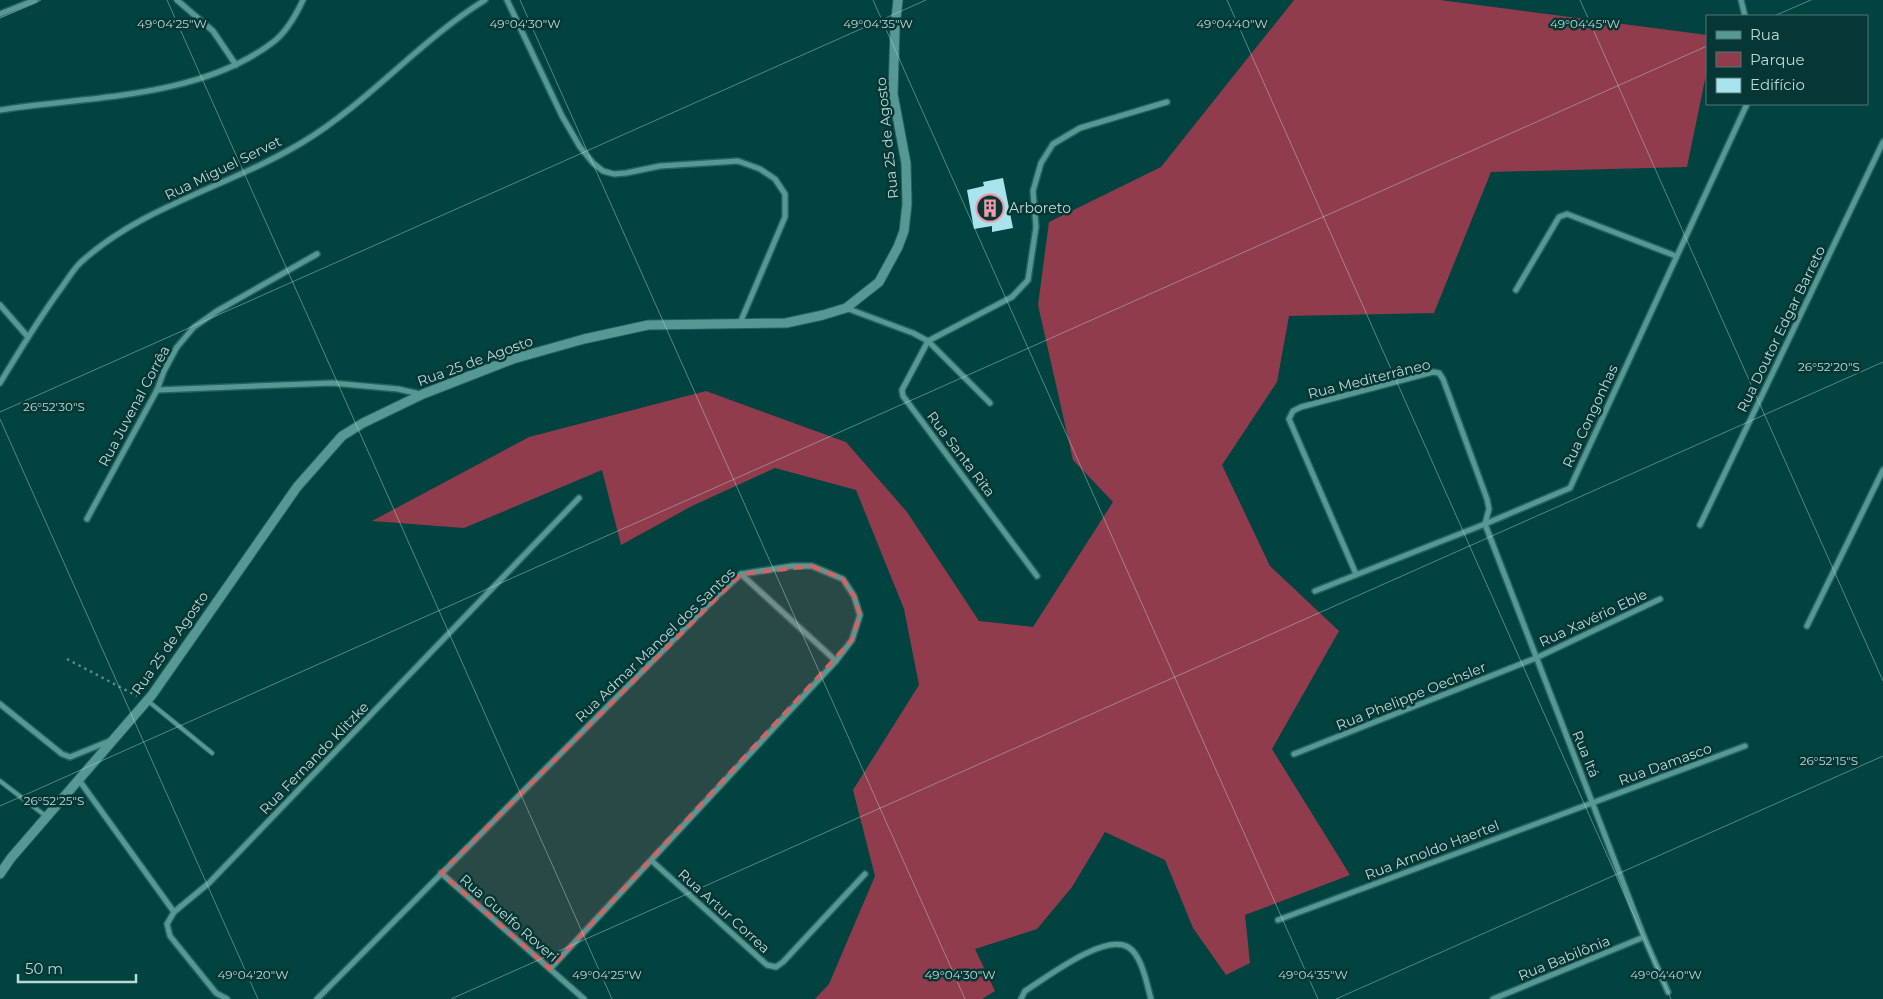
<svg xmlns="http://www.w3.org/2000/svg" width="1883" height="999" font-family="Montserrat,sans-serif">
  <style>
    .green { fill: #903c4d }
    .building { fill: #a9e4ee }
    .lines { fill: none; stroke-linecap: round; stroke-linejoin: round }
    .service-casing { stroke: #26615e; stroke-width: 6 }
    .minor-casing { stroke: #26615e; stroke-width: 8 }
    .tertiary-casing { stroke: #26615e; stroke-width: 11 }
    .path { stroke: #598a87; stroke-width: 2.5; stroke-dasharray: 2.5 4; stroke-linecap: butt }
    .service { stroke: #569994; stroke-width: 4 }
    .minor { stroke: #569994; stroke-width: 5 }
    .tertiary { stroke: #569994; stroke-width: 9 }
    .marked { fill: #cd6665; fill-opacity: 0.2; stroke: #cd6665; stroke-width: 4; stroke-dasharray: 10 6; stroke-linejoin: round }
    .ticks { fill: none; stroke: #bcd9d6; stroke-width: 1; stroke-opacity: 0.45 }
    .labels { text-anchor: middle; stroke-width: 5; stroke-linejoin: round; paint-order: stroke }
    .street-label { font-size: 14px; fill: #bcd9d6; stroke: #063735 }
    .poi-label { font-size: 14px; fill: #bcd9d6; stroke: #063735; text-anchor: start }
    .ticks-label { font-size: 12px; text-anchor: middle; fill: #bcd9d6; stroke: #063735; stroke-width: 5; stroke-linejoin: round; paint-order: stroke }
  </style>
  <rect width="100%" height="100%" fill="#004340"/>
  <!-- green -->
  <polygon class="green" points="1294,0 1440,0 1707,35 1707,70 1687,167 1491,172 1434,313 1289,316 1277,382 1222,465 1270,566 1339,631 1272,749 1350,875 1245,915 1250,963 1226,975 1193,928 1165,860 1105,832 1072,887 1037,929 975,949 995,991 982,999 815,999 829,984 875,876 853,790 919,685 904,609 856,490 775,468 692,506 621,545 602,470 464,528 372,521 529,437 706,391 846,442 907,512 979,621 1033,627 1113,502 1073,460 1038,305 1049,222 1161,167"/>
  <!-- building -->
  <polygon class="building" points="1003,178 1013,228 992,232 992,226 974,229 967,190 984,186 983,182"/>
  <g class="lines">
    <!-- service casing -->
    <g class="service-casing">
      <g id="service">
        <polyline points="148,701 212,753"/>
        <polyline points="0,781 47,817"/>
      </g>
    </g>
    <!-- minor casing -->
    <g class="minor-casing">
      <g id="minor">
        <polyline points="177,0 213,31 236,65"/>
        <polyline points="507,0 562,116 580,147 593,163 603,171 614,174 626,173 660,166 738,161 760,169 775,179 785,194 785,217 740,323"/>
        <polyline points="1741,0 1745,16"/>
        <polyline points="0,14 35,0"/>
        <path d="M0,110C88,96 197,99 272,43C286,33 296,15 303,0"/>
        <polyline points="1516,290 1559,217 1567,214 1676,256"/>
        <polyline points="0,305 28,337"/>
        <polyline points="846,308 913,333 928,341 990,403"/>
        <path d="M0,383C20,350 39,318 62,287C67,280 73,270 80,263C143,205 231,186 303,142C369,102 419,41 485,0"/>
        <polyline points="157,390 332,383 398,389 420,394"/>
        <polyline points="87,519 157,390 164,371 177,347 194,327 217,311 317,254"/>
        <polyline points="1700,525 1883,142"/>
        <polyline points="741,574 836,661"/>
        <polyline points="1356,574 1289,419 1293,411 1301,407 1433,372 1439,373 1443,379 1487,499 1489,509 1485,524 1644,937 1668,992"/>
        <polyline points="1037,576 903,396 902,390 928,341 1012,297 1028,280 1036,227 1033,191 1041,163 1053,144 1080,128 1167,102"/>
        <polyline points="1315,591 1485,524 1570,488 1747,104"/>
        <polyline points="1807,626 1883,470"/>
        <polyline points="0,704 62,754 70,757 112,740"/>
        <polyline points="1294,754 1536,658 1660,599"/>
        <polyline points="79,780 174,912"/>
        <polyline points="652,861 767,965 776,967 783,962 865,874"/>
        <polyline points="441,873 584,999"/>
        <polyline points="1278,920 1745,746"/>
        <polyline points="227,999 216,993 170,936 167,924 174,912 209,883 579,498"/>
        <polyline points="317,999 718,595 741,574 792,566 812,566 843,579 854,596 860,615 852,640 836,661 550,969"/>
        <path d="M1021,999L1025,991C1046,978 1104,933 1128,947C1142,955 1147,985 1151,999"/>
        <polyline points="1493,999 1644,937"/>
      </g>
    </g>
    <!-- tertiary casing -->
    <g class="tertiary-casing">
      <polyline id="tertiary" points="0,874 11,858 152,695 297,487 342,436 363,423 423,394 513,359 584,339 648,325 786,323 823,315 846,308 879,282 898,247 904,231 907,204 906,163 893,94 895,28 898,0"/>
    </g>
    <!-- path -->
    <polyline class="path" points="67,659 137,696"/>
    <!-- service -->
    <use href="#service" class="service"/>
    <!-- minor -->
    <use href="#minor" class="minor"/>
    <!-- tertiary -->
    <use href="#tertiary" class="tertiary"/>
  </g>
  <!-- marked area -->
  <path class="marked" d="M812,566L843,579L854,596L860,615L852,640L550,969L441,873L741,574Z"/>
  <!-- ticks -->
  <path class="ticks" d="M167,0L612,999M520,0L965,999M873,0L1318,999M1227,0L1671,999M1580,0L1883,681M1774,16L1811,0M0,18L41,0M0,412L926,0M0,419L258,999M0,806L1707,46M451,999L1883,362M1336,999L1883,756"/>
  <!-- icons -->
  <defs>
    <g id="building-ring" transform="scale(1.4375)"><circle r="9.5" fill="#063735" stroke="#f39aa8" stroke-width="1.5"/><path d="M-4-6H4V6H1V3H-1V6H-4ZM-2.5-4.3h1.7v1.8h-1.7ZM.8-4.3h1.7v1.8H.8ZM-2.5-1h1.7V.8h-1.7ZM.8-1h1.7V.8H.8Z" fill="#f39aa8"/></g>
  </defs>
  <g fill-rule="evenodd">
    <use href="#building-ring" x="990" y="208"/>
  </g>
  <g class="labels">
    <!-- street labels -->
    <g class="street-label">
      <text transform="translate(887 138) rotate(-96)" y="5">Rua 25 de Agosto</text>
      <text transform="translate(223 168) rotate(-26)" y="5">Rua Miguel Servet</text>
      <text transform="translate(1781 329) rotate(-64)" y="5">Rua Doutor Edgar Barreto</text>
      <text transform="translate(475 361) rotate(-20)" y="5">Rua 25 de Agosto</text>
      <text transform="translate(1369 379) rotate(-14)" y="5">Rua Mediterrâneo</text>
      <text transform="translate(134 406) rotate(-62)" y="5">Rua Juvenal Corrêa</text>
      <text transform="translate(1590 416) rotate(-65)" y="5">Rua Congonhas</text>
      <text transform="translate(961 454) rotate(53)" y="5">Rua Santa Rita</text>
      <text transform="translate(1593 618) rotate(-25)" y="5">Rua Xavério Eble</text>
      <text transform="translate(170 643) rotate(-55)" y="5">Rua 25 de Agosto</text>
      <text transform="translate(655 645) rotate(-44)" y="5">Rua Admar Manoel dos Santos</text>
      <text transform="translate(1411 696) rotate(-22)" y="5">Rua Phelippe Oechsler</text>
      <text transform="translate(1586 754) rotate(68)" y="5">Rua Itá</text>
      <text transform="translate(314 758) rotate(-46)" y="5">Rua Fernando Klitzke</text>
      <text transform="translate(1665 764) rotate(-20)" y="5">Rua Damasco</text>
      <text transform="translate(1432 850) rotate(-21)" y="5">Rua Arnoldo Haertel</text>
      <text transform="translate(724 911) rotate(42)" y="5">Rua Artur Correa</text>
      <text transform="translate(509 918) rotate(41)" y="5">Rua Guelfo Roveri</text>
      <text transform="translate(1564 958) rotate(-22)" y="5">Rua Babilônia</text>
    </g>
    <!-- poi labels -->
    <g class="poi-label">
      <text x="1009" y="213">Arboreto</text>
    </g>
  </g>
  <g class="ticks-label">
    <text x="172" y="28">49°04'25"W</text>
    <text x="525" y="28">49°04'30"W</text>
    <text x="878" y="28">49°04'35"W</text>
    <text x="1232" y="28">49°04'40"W</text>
    <text x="1585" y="28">49°04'45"W</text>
    <text x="1829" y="371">26°52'20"S</text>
    <text x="54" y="411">26°52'30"S</text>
    <text x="1829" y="765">26°52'15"S</text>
    <text x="54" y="805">26°52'25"S</text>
    <text x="253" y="979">49°04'20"W</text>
    <text x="607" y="979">49°04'25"W</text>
    <text x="960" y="979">49°04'30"W</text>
    <text x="1313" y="979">49°04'35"W</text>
    <text x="1666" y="979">49°04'40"W</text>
  </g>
  <!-- legend -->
  <rect x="1706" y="15" width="162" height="90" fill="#063735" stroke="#4f7875"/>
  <rect x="1716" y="31" width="25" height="8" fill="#569994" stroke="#4f7875"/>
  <text x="1750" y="40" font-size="15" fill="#bcd9d6">Rua</text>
  <rect x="1716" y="52" width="25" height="15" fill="#903c4d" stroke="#4f7875"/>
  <text x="1750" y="65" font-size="15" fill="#bcd9d6">Parque</text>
  <rect x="1716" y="78" width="25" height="15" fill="#a9e4ee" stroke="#4f7875"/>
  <text x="1750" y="90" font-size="15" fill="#bcd9d6">Edifício</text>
  <!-- scale -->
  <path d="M18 974v8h118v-8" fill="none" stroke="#bcd9d6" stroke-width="2.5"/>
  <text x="25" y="974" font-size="15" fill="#bcd9d6" stroke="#063735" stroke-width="4" paint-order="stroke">50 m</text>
</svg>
